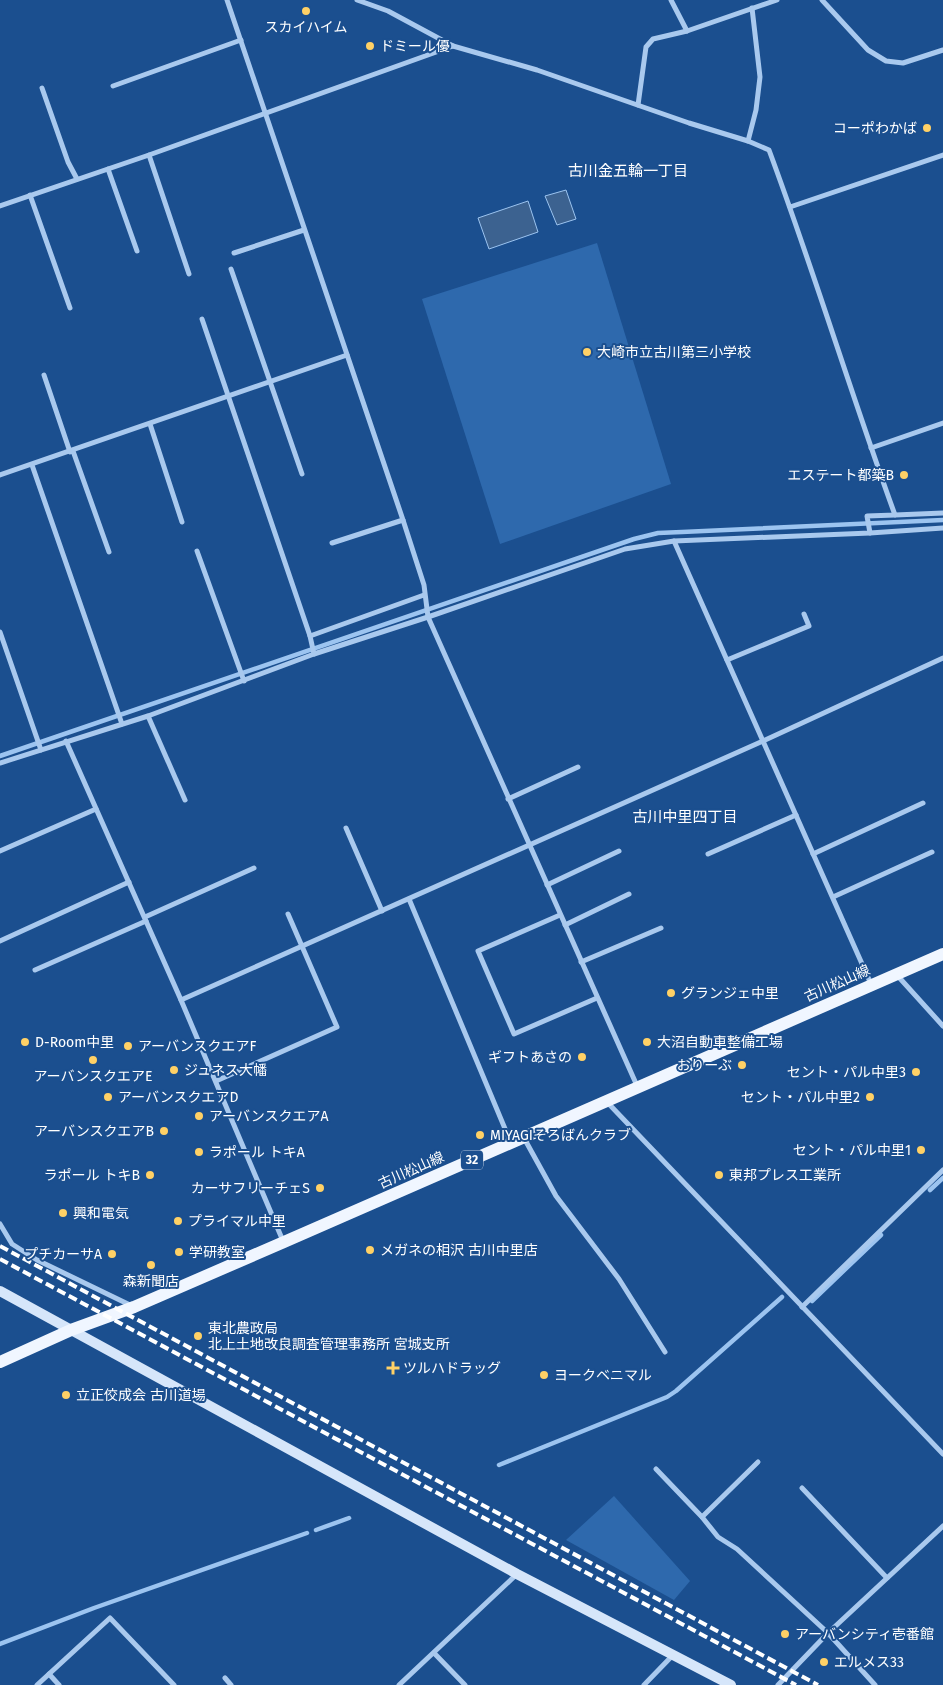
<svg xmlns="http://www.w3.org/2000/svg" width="943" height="1685" font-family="'Fira Sans','Noto Sans JP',sans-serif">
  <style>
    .green { fill: #2e69ad }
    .water { fill: #3c6290; stroke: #9cc4f0 }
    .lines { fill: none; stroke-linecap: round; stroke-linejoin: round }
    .stream { stroke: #9cc4f0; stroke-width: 4.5 }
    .street { stroke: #a9c9ee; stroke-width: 5 }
    .secondary { stroke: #d6e6fa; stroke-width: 10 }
    .primary { stroke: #f0f6ff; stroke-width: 12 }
    .rail { stroke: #fff; stroke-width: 4; stroke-dasharray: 9 4; stroke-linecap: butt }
    .poi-dot { fill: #ffd166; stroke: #1b4f8f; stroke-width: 2 }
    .labels { text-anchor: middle; stroke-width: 4; stroke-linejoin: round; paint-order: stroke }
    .shield { fill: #1b4f8f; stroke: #bbcadd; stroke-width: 1 }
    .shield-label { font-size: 12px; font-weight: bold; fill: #fff }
    .poi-label { font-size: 14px; fill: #fff; stroke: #1b4f8f; text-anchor: start }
    .street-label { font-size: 14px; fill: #fff; stroke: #1b4f8f }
    .neighbourhood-label { font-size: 15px; fill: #fff; stroke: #1b4f8f }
  </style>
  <rect width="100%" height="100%" fill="#1b4f8f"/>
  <!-- green -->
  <g class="green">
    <polygon points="597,243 671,484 500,544 422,299"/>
    <polygon points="614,1496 690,1581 674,1600 566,1540"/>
  </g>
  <!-- water -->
  <g class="water">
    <polygon points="566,190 576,219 557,225 545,196"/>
    <polygon points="528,201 538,232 489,249 478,218"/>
  </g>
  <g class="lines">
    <!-- stream -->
    <g class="stream">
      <polyline points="0,756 634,539 658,533 682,532 943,520"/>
      <polyline points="930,1190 943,1178"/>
      <polyline points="812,1301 881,1235"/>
      <polyline points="499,1465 667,1397 676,1391 782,1297"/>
      <polyline points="316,1530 349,1518"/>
      <polyline points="0,1644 94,1608 307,1533"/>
    </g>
    <!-- street -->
    <g class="street">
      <polyline points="227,0 403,520 424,585 428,617 638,1088"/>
      <polyline points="357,0 388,11 453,46"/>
      <polyline points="671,0 687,31"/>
      <polyline points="822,0 868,50 886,61 903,63 943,50"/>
      <polyline points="113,86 241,40"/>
      <polyline points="42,88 68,162 77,179"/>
      <polyline points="638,105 646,47 653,39 687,31 777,0"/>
      <polyline points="748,141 756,110 760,77 752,8"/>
      <polyline points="149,155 189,274"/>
      <polyline points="108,169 137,251"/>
      <polyline points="30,195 70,308"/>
      <path d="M0,206L149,155L453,46L537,70L689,123L748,141L769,150C814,271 851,394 895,515L867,516L870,533"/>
      <polyline points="790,207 943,155"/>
      <polyline points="234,253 304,230"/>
      <polyline points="231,269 302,474"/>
      <polyline points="202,319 310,636 314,654"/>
      <polyline points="44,375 70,452"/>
      <polyline points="150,424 182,522"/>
      <polyline points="871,448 943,423"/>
      <polyline points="73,451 109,552"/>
      <polyline points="32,465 122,724"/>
      <polyline points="0,475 347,355"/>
      <polyline points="895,515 943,513"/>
      <polyline points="674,541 871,984"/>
      <polyline points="332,543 403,520"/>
      <polyline points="197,551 244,681"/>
      <polyline points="0,632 41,750"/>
      <polyline points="310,636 424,595"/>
      <polyline points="727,660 809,626 804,614"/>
      <polyline points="148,716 185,800"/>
      <polyline points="66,741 181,1000 283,1241"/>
      <polyline points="0,763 148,716 314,654 428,617 625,549 674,541 870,533 943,528"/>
      <polyline points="508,799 578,767"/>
      <polyline points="346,828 382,911"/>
      <polyline points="0,851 96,809"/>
      <polyline points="708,854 796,815"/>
      <polyline points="813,854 923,803"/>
      <polyline points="547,885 619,851"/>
      <polyline points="833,897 932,852"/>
      <polyline points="409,899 511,1143"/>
      <polyline points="560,915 478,951 514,1034 597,998"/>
      <polyline points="145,917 254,868"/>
      <polyline points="565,925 629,894"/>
      <polyline points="0,941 129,882"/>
      <polyline points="581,962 661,928"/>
      <polyline points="35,970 146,921"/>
      <polyline points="896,974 943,1026"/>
      <polyline points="181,1000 763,741 943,658"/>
      <polyline points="216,1081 337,1027 288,914"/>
      <polyline points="607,1102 943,1454"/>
      <polyline points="524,1138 556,1196 619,1279 665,1352"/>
      <polyline points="0,1224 12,1244 37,1260 130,1305"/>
      <polyline points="802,1307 943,1170"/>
      <polyline points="656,1469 702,1517 718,1537 737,1549 828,1633 875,1685"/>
      <polyline points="802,1488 887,1578"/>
      <polyline points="702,1517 758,1462"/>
      <polyline points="434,1653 465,1685"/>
      <polyline points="49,1674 59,1685"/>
      <polyline points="225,1678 231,1685"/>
      <polyline points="37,1685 110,1618 174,1685"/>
      <polyline points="399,1685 517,1574"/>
      <polyline points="644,1685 673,1655"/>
      <polyline points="778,1685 828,1633 943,1526"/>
    </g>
    <!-- secondary -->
    <polyline class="secondary" points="0,1291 517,1574 731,1685"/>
    <!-- primary -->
    <polyline class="primary" points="0,1362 71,1330 134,1307 284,1242 943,954"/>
    <!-- rail -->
    <g class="rail">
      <polyline points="0,1246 818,1685"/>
      <polyline points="0,1259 796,1685"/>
    </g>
  </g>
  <!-- markers -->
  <g class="poi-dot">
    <circle cx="306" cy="11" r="5"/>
    <circle cx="370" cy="46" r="5"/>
    <circle cx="927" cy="128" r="5"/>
    <circle cx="587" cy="352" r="5"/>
    <circle cx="904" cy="475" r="5"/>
    <circle cx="671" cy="993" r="5"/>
    <circle cx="25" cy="1042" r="5"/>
    <circle cx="647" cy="1042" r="5"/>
    <circle cx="128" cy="1046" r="5"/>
    <circle cx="582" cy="1057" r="5"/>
    <circle cx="93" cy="1060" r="5"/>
    <circle cx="742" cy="1065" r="5"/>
    <circle cx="174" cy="1070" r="5"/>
    <circle cx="916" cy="1072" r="5"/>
    <circle cx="108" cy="1097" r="5"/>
    <circle cx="870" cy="1097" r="5"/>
    <circle cx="199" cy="1116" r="5"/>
    <circle cx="164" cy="1131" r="5"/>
    <circle cx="480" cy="1135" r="5"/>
    <circle cx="921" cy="1150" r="5"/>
    <circle cx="199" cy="1152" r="5"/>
    <circle cx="150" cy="1175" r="5"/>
    <circle cx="719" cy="1175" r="5"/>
    <circle cx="320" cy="1188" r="5"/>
    <circle cx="63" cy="1213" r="5"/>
    <circle cx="178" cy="1221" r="5"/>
    <circle cx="370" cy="1250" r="5"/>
    <circle cx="179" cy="1252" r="5"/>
    <circle cx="112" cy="1254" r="5"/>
    <circle cx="151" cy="1265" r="5"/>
    <circle cx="198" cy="1336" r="5"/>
    <path d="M390.5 1360.5h5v5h5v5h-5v5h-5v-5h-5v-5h5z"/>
    <circle cx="544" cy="1375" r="5"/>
    <circle cx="66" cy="1395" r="5"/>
    <circle cx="785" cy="1634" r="5"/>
    <circle cx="824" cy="1662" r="5"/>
  </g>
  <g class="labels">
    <!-- shield labels -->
    <rect class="shield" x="461" y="1150.5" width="22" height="19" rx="4"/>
    <g class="shield-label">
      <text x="472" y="1164">32</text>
    </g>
    <!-- poi labels -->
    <g class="poi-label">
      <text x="306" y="32" text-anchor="middle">スカイハイム</text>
      <text x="380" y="51">ドミール優</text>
      <text x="917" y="133" text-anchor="end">コーポわかば</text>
      <text x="597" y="357">大崎市立古川第三小学校</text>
      <text x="894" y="480" text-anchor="end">エステート都築B</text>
      <text x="681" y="998">グランジェ中里</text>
      <text x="35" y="1047">D-Room中里</text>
      <text x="657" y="1047">大沼自動車整備工場</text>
      <text x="138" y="1051">アーバンスクエアF</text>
      <text x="572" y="1062" text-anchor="end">ギフトあさの</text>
      <text x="732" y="1070" text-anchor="end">おりーぶ</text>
      <text x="184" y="1075">ジュネス大幡</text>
      <text x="906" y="1077" text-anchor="end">セント・パル中里3</text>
      <text x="93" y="1081" text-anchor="middle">アーバンスクエアE</text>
      <text x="118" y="1102">アーバンスクエアD</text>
      <text x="860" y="1102" text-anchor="end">セント・パル中里2</text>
      <text x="209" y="1121">アーバンスクエアA</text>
      <text x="154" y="1136" text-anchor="end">アーバンスクエアB</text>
      <text x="490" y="1140">MIYAGIそろばんクラブ</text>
      <text x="911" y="1155" text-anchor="end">セント・パル中里1</text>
      <text x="209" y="1157">ラポール トキA</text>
      <text x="140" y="1180" text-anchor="end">ラポール トキB</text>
      <text x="729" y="1180">東邦プレス工業所</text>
      <text x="310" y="1193" text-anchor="end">カーサフリーチェS</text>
      <text x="73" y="1218">興和電気</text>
      <text x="188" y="1226">プライマル中里</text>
      <text x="380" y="1255">メガネの相沢 古川中里店</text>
      <text x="189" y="1257">学研教室</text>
      <text x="102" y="1259" text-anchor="end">プチカーサA</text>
      <text x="151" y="1286" text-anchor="middle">森新聞店</text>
      <text x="208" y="1333">東北農政局<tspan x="208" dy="16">北上土地改良調査管理事務所 宮城支所</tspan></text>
      <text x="403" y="1373">ツルハドラッグ</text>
      <text x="554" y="1380">ヨークベニマル</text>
      <text x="76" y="1400">立正佼成会 古川道場</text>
      <text x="795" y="1639">アーバンシティ壱番館</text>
      <text x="834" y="1667">エルメス33</text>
    </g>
    <!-- street labels -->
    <g class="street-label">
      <text transform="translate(837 983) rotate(-24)" y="5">古川松山線</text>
      <text transform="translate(411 1170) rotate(-24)" y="5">古川松山線</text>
    </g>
    <!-- neighbourhood labels -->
    <g class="neighbourhood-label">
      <text x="628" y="176">古川金五輪一丁目</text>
      <text x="685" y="822">古川中里四丁目</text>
    </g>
  </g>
</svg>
